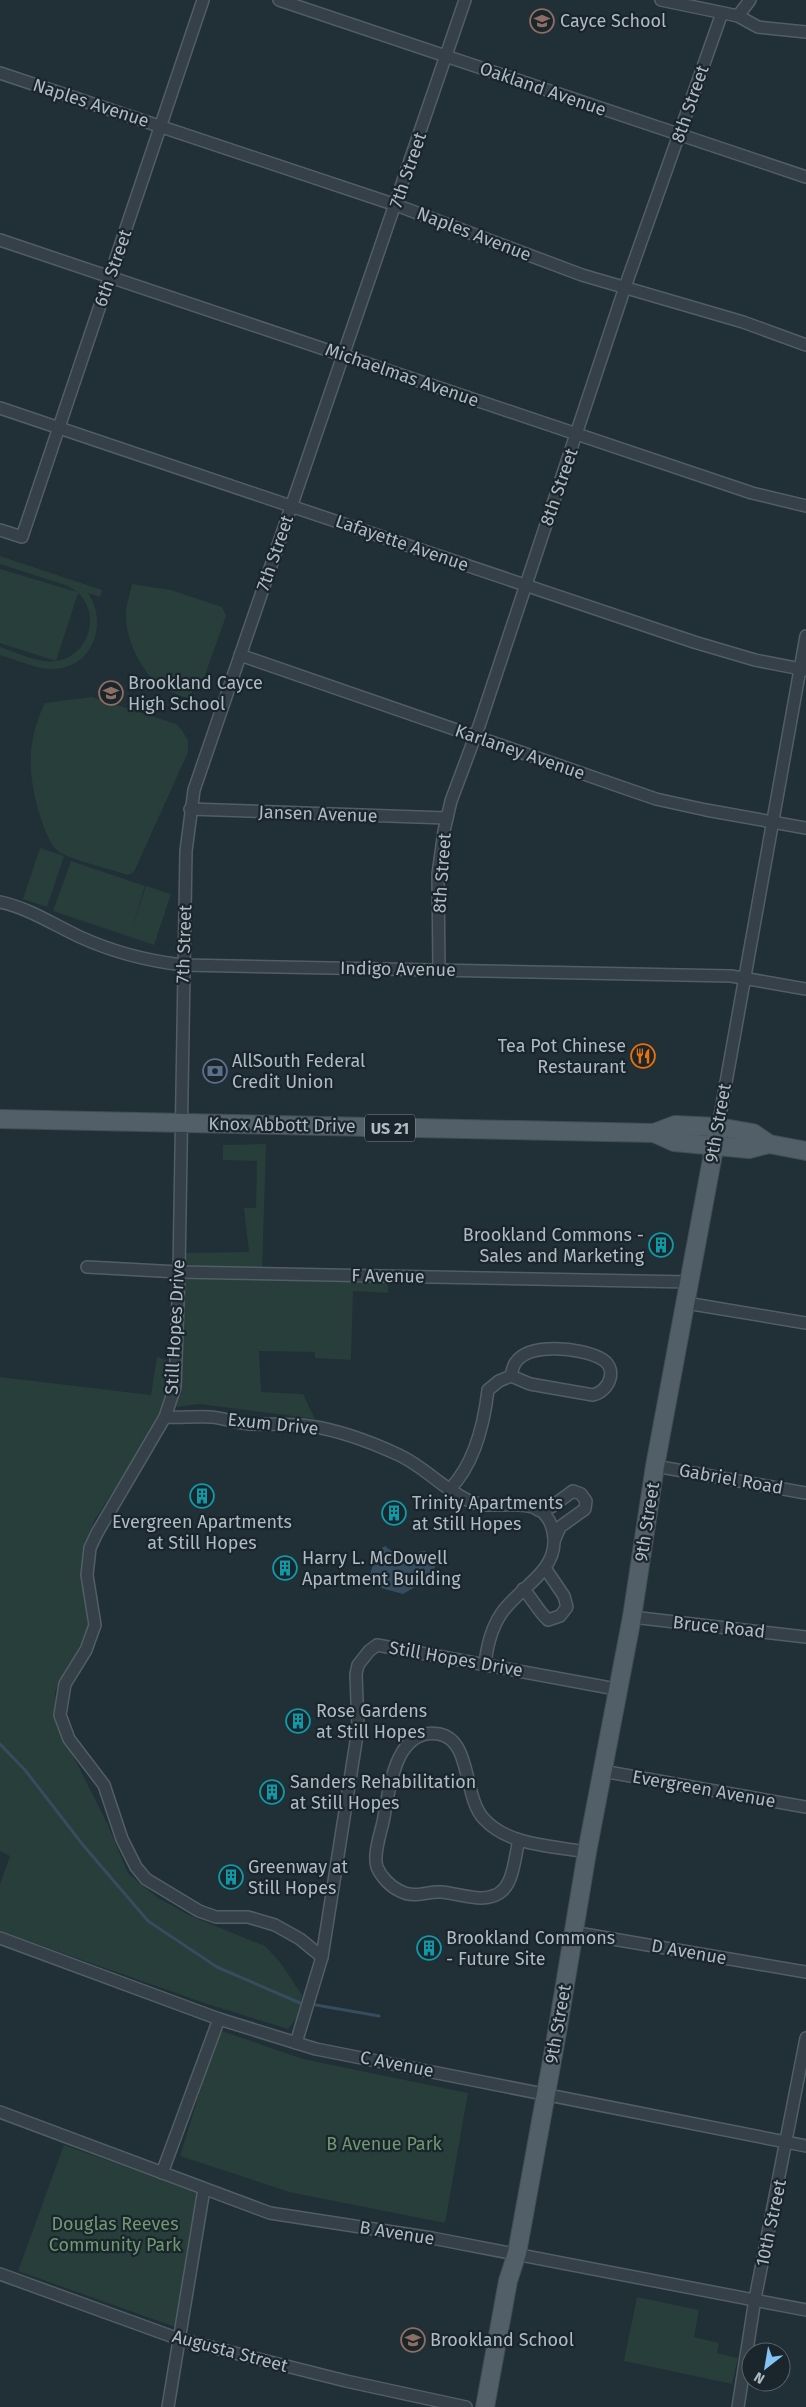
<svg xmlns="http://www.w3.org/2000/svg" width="806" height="2407" font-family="'Fira Sans',sans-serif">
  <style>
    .green { fill: #273e3a }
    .water { fill: #354d5e }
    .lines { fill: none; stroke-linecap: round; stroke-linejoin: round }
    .stream { stroke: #354d5e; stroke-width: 3 }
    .street-casing { stroke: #525e65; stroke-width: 14 }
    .primary-casing { stroke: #414c54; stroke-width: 20 }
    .street { stroke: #354048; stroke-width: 11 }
    .primary { stroke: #525f68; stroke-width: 18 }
    .labels { text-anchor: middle; stroke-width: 4.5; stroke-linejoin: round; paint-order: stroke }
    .shield { fill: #1a252c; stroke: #828e96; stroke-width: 1 }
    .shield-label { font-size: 16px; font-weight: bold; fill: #afbbc4 }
    .poi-label { font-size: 18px; fill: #afbbc4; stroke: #1a252c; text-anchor: start }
    .street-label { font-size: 18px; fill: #afbbc4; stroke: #1a252c }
    .park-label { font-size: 18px; fill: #6f9970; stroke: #1a252c }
  </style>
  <rect width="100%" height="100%" fill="#212f37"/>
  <!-- green -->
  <g class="green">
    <path d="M0,556L102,590L100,597L88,593C108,622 94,666 56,669C37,670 17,660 0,655V647C17,652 38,664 56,661C88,657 102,615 78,593L56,661L0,643V569L77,592L68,586L0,564Z"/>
    <path d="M132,584L171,590L222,607L226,616L204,678L187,698C180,695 172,693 165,689C142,675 124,638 126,611C127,602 130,593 132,584Z"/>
    <path d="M92,697L176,724L182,730L188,741V752L134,872L128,875C112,870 70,859 59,852C50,845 46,832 42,822C28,781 25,742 45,703Z"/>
    <polygon points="40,848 64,856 47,907 23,899"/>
    <polygon points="71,861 145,886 131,931 146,886 171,894 154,945 53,911"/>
    <polygon points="266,1144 262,1274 388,1276 388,1293 353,1291 351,1360 315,1358 315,1352 259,1351 261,1392 303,1394 315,1419 199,1404 169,1408 179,1253 249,1252 244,1208 256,1208 257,1161 223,1160 223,1145"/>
    <polygon points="157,1357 166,1360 166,1403 160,1418 94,1521 84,1547 82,1576 89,1630 55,1692 57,1724 107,1823 128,1873 158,1898 193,1917 265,1946 280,1962 302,1995 298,2016 288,2029 204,2003 0,1931 0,1884 10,1856 0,1851 0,1377 151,1395"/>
    <polygon points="219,2030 303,2059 468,2093 445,2223 289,2192 180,2156"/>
    <polygon points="64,2145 197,2192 200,2194 178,2328 18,2271"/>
    <polygon points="637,2297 699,2310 694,2337 719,2343 717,2353 738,2358 732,2384 624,2361"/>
  </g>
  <!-- water -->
  <polygon class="water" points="385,1546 394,1553 402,1554 425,1551 433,1557 435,1567 425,1581 403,1594 381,1588 370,1575 374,1560 381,1555 382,1548"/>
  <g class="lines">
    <!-- stream -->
    <g class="stream">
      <polyline points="0,1744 25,1770 83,1845 148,1921 217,1967 300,2003"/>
      <polyline points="316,2005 379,2016"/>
    </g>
    <!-- street casing -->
    <g class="street-casing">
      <g id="street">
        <polyline points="279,0 806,177"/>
        <polyline points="661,0 738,16 758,27 806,32"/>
        <polyline points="738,16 750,0"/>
        <polyline points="0,73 396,205 582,275 743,322 806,345"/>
        <polyline points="0,240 752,493 806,506"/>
        <polyline points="0,408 694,642 755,660 806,670"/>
        <polyline points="0,530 22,537 203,0"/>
        <polyline points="240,655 656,799 706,810 806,828"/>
        <polyline points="190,809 447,818"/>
        <path d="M0,902C29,908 54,925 80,937C113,952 148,961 183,965L731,976L806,989"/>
        <polyline points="439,970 438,874 444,831 451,801 479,726 625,287 722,13"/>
        <polyline points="718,1127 806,636"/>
        <polyline points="87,1267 179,1272 690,1282"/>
        <polyline points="686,1303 806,1323"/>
        <path d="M165,1417C180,1418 196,1416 211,1417C225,1418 238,1424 252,1424C271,1425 290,1423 309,1426C339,1430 371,1442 399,1455C425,1467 445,1491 472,1502C500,1513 550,1487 554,1539C556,1573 517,1589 501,1614C491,1629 487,1646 485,1664"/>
        <polyline points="655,1466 806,1493"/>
        <path d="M450,1489C474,1464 484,1424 488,1390L499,1381L511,1376C512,1372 513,1365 516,1362C530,1342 581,1348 600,1358C619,1367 610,1391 593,1395L530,1384L511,1376"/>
        <polyline points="538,1510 551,1507 573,1491 581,1494 586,1501 585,1509 560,1527 554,1541"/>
        <path d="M523,1589C533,1599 538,1611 548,1620L560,1616L567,1607L564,1596L545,1568"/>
        <polyline points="632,1617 806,1637"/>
        <polyline points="602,1771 806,1807"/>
        <path d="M519,1840C515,1855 514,1879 503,1890C487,1906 459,1893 441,1892C426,1891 415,1899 400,1891C391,1887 381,1877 377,1867C373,1855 380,1835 383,1822C389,1793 394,1726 439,1734C472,1740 463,1797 484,1819C509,1846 553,1846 587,1852"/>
        <polyline points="572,1932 806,1972"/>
        <polyline points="0,1938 219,2019 316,2049 806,2146"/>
        <polyline points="322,1957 358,1729 356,1674 358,1665 369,1651 377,1645 616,1689"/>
        <polyline points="296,2043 322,1957 300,1939 275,1925 248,1917 216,1917 199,1911 146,1879 136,1867 122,1839 104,1785 69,1739 60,1715 65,1684 86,1650 95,1625 87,1575 90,1548 97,1533 165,1417 175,1387 179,1272 186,851 194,790 465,0"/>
        <polyline points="0,2112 270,2213 432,2238 806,2310"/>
        <polyline points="162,2173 219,2019"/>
        <polyline points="0,2274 179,2339 346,2381 466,2407"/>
        <polyline points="168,2407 204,2189"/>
        <polyline points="738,2407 755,2299 806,2038"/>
      </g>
    </g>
    <!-- primary casing -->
    <g class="primary-casing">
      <g id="primary">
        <polyline points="0,1119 654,1133 674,1142 749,1149 769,1144 806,1151"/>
        <polyline points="654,1133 675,1125 718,1127 753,1133 769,1144"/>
        <polyline points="485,2407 508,2281 517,2253 557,2033 587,1852 632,1617 655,1466 718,1127"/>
      </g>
    </g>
    <!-- street -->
    <use href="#street" class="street"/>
    <!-- primary -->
    <use href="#primary" class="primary"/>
  </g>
  <!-- icons -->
  <defs>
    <g id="school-ring" transform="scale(1.25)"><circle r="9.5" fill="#1a252c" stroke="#8d6e63" stroke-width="1.5"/><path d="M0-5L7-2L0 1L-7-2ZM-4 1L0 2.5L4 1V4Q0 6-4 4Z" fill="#8d6e63"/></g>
    <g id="restaurant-ring" transform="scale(1.25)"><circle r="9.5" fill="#1a252c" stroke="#e8710a" stroke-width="1.5"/><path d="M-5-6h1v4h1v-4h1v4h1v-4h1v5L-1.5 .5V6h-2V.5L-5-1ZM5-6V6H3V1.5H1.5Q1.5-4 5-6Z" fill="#e8710a"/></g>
    <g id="bank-ring" transform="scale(1.25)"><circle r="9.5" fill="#1a252c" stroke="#5c6f8a" stroke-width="1.5"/><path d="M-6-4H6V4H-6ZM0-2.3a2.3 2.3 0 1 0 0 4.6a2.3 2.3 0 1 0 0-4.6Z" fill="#5c6f8a"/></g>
    <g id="building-ring" transform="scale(1.25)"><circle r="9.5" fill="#1a252c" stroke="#0f9aa8" stroke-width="1.5"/><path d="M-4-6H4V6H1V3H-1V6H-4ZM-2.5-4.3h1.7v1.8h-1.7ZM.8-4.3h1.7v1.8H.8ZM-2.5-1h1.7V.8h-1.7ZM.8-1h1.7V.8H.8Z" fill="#0f9aa8"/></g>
  </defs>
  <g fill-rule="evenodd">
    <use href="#school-ring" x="542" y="21"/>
    <use href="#school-ring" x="111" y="693"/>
    <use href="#restaurant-ring" x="643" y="1056"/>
    <use href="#bank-ring" x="215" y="1071"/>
    <use href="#building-ring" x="661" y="1245"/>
    <use href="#building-ring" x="202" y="1496"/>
    <use href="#building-ring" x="394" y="1513"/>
    <use href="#building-ring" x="285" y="1568"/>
    <use href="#building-ring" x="298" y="1721"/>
    <use href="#building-ring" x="272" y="1792"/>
    <use href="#building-ring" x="231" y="1877"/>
    <use href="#building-ring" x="429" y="1948"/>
    <use href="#school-ring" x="413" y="2340"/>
  </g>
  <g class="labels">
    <!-- shield labels -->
    <rect class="shield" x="365" y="1114.5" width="50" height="27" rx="4"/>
    <g class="shield-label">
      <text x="390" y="1134">US 21</text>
    </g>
    <!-- poi labels -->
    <g class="poi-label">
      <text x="560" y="27">Cayce School</text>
      <text x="128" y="689">Brookland Cayce<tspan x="128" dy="21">High School</tspan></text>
      <text x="626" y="1052" text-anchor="end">Tea Pot Chinese<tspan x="626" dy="21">Restaurant</tspan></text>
      <text x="232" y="1067">AllSouth Federal<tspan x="232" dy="21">Credit Union</tspan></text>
      <text x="644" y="1241" text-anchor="end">Brookland Commons -<tspan x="644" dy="21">Sales and Marketing</tspan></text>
      <text x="412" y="1509">Trinity Apartments<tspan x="412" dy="21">at Still Hopes</tspan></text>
      <text x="202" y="1528" text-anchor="middle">Evergreen Apartments<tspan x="202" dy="21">at Still Hopes</tspan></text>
      <text x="302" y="1564">Harry L. McDowell<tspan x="302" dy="21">Apartment Building</tspan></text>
      <text x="316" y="1717">Rose Gardens<tspan x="316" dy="21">at Still Hopes</tspan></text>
      <text x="290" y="1788">Sanders Rehabilitation<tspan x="290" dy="21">at Still Hopes</tspan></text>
      <text x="248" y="1873">Greenway at<tspan x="248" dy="21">Still Hopes</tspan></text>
      <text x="446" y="1944">Brookland Commons<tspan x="446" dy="21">- Future Site</tspan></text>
      <text x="430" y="2346">Brookland School</text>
    </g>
    <!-- street labels -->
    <g class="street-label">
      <text transform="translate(543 89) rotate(19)" y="6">Oakland Avenue</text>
      <text transform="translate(91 103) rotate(18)" y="6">Naples Avenue</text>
      <text transform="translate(690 104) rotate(-71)" y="6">8th Street</text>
      <text transform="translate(408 170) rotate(-71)" y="6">7th Street</text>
      <text transform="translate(474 234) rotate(21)" y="6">Naples Avenue</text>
      <text transform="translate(113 268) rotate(-71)" y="6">6th Street</text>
      <text transform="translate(402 375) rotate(19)" y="6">Michaelmas Avenue</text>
      <text transform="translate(559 487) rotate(-71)" y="6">8th Street</text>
      <text transform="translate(402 543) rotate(19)" y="6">Lafayette Avenue</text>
      <text transform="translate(275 553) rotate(-71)" y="6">7th Street</text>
      <text transform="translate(520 752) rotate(19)" y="6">Karlaney Avenue</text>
      <text transform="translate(318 814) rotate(2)" y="6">Jansen Avenue</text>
      <text transform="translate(442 873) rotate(-86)" y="6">8th Street</text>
      <text transform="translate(184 944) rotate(-88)" y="6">7th Street</text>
      <text transform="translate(398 969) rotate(1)" y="6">Indigo Avenue</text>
      <text transform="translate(718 1123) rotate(-80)" y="6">9th Street</text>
      <text transform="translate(282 1125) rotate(1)" y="6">Knox Abbott Drive</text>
      <text transform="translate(388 1276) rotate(1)" y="6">F Avenue</text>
      <text transform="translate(175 1327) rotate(-87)" y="6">Still Hopes Drive</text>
      <text transform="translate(273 1424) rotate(6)" y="6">Exum Drive</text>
      <text transform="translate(731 1479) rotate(10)" y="6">Gabriel Road</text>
      <text transform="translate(647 1522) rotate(-81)" y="6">9th Street</text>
      <text transform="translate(719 1627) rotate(6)" y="6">Bruce Road</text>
      <text transform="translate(456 1659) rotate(10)" y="6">Still Hopes Drive</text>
      <text transform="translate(704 1789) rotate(10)" y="6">Evergreen Avenue</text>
      <text transform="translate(689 1952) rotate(10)" y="6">D Avenue</text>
      <text transform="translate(558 2024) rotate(-80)" y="6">9th Street</text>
      <text transform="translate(397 2064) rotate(11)" y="6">C Avenue</text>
      <text transform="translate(771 2223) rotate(-78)" y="6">10th Street</text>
      <text transform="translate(397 2233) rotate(9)" y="6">B Avenue</text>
      <text transform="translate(230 2351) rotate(15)" y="6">Augusta Street</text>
    </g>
    <!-- park labels -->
    <g class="park-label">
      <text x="384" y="2150">B Avenue Park</text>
      <text x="115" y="2230">Douglas Reeves<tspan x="115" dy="21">Community Park</tspan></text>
    </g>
  </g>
  <!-- north arrow -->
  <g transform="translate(766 2367) rotate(211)"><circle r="24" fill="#1a252c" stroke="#566169"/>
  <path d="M0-4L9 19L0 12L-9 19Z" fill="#84c4f4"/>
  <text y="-8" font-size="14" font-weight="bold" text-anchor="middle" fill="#afbbc4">N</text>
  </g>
</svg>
